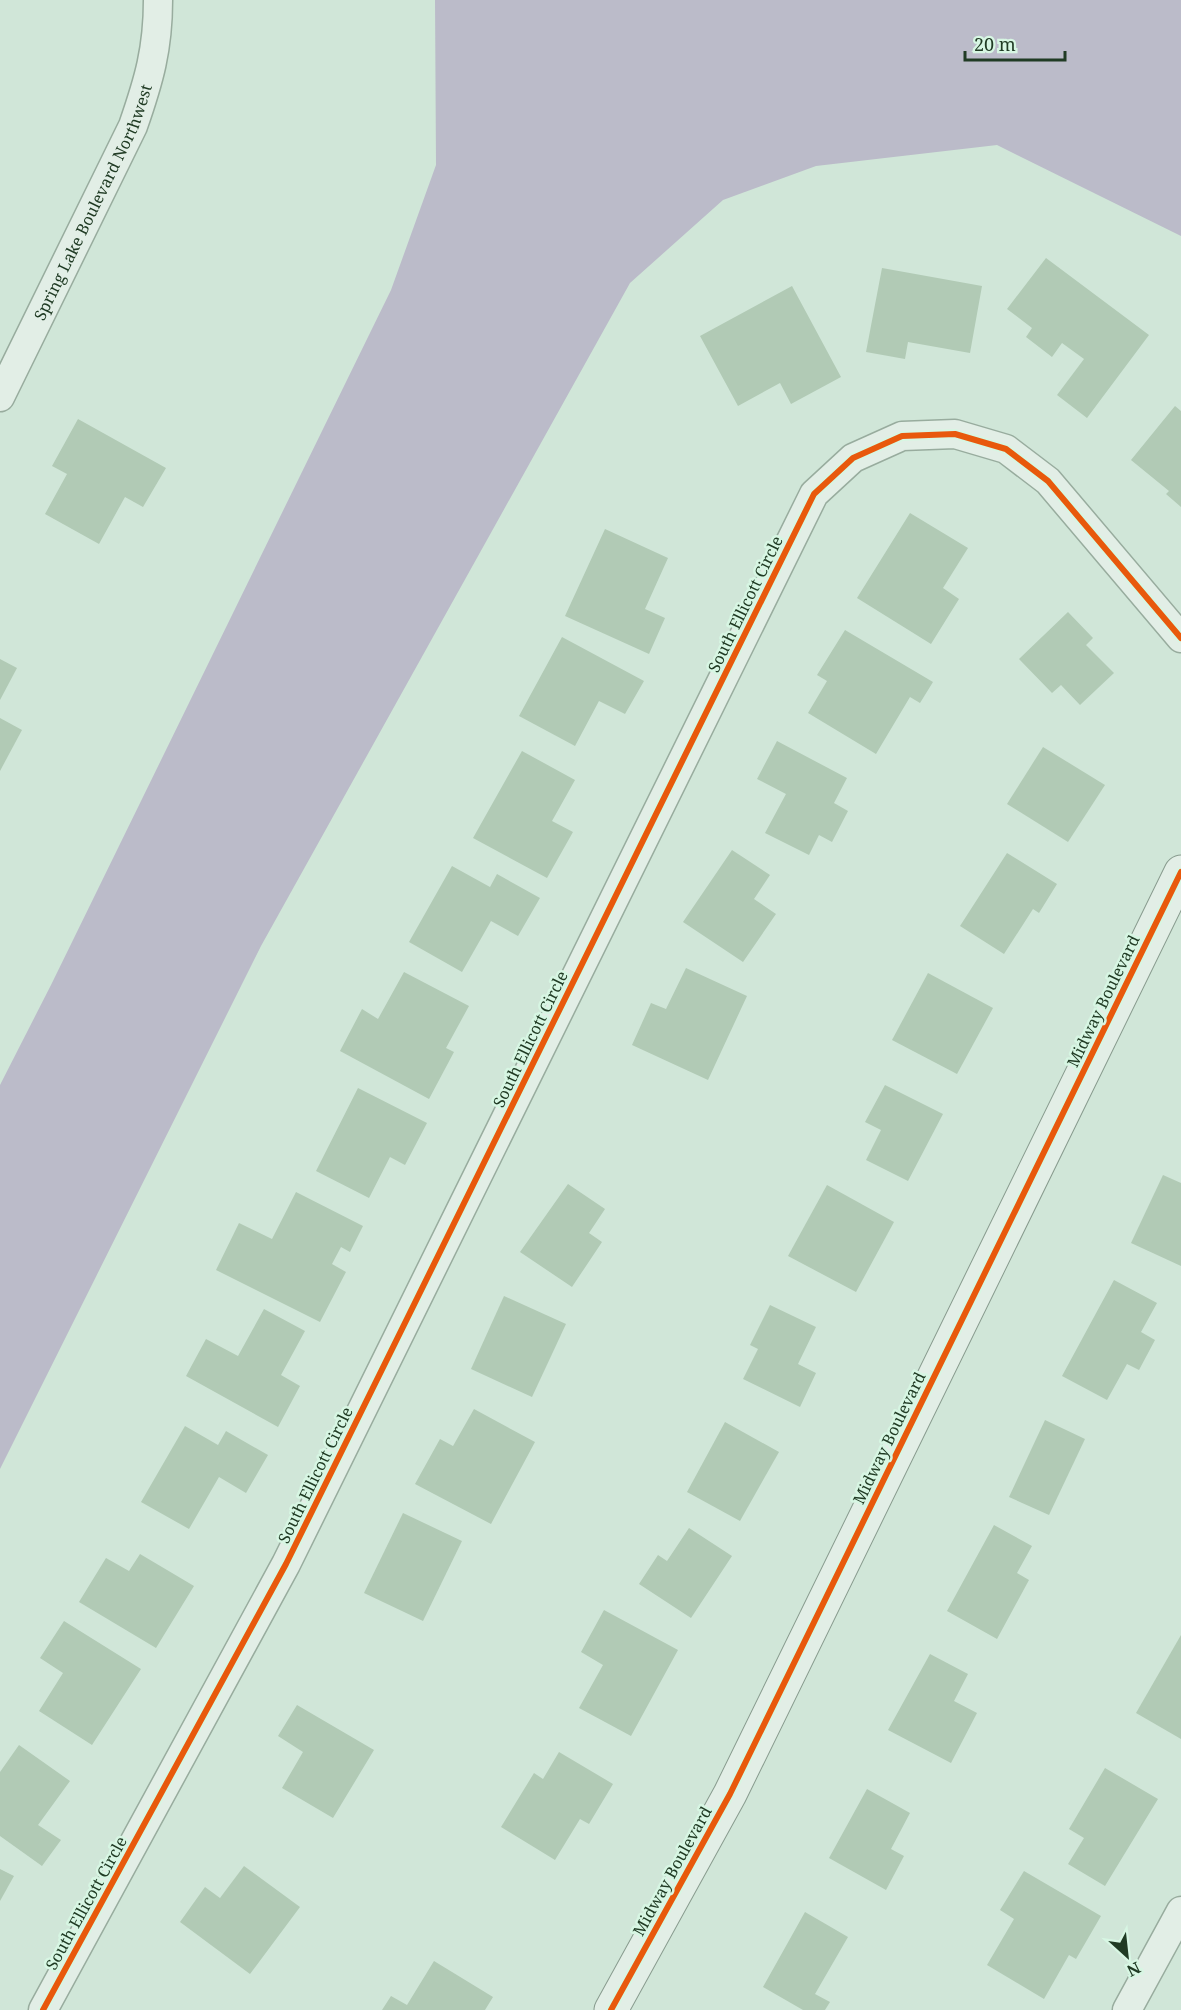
<svg xmlns="http://www.w3.org/2000/svg" width="1181" height="2010" font-family="'Noto Serif',serif">
  <style>
    .water { fill: #bbbbc9 }
    .building { fill: #b1cab5 }
    .lines { fill: none; stroke-linecap: round; stroke-linejoin: round }
    .street-casing { stroke: #98ac9e; stroke-width: 31 }
    .secondary-casing { stroke: #889b8e; stroke-width: 35 }
    .street { stroke: #e2eee6; stroke-width: 28 }
    .secondary { stroke: #e2eee6; stroke-width: 33 }
    .cycleway-casing { stroke: #d7f6e3; stroke-width: 10 }
    .cycleway { stroke: #e8590c; stroke-width: 6 }
    .labels { text-anchor: middle; stroke-width: 5; stroke-linejoin: round; paint-order: stroke }
    .street-label { font-size: 16px; fill: #203b24; stroke: #d7f6e3 }
  </style>
  <rect width="100%" height="100%" fill="#d0e6d8"/>
  <!-- water -->
  <polygon class="water" points="435,0 1181,0 1181,236 997,145 816,166 723,200 630,283 261,946 0,1469 0,1085 51,985 391,290 436,165"/>
  <!-- building -->
  <g class="building">
    <polygon points="1046,258 1149,335 1087,418 1057,395 1084,359 1062,343 1052,357 1026,337 1032,328 1007,309"/>
    <polygon points="882,268 982,286 970,353 908,342 905,359 866,352"/>
    <polygon points="792,286 841,377 791,404 780,383 738,406 700,336"/>
    <polygon points="1175,406 1181,411 1181,507 1166,494 1169,491 1131,460"/>
    <polygon points="78,419 166,468 143,507 125,497 99,544 45,514 67,474 52,466"/>
    <polygon points="910,513 968,548 943,588 959,599 931,644 857,598"/>
    <polygon points="605,529 668,558 645,609 665,618 649,654 565,616"/>
    <polygon points="1068,612 1093,638 1086,645 1114,673 1080,705 1061,685 1052,693 1019,659"/>
    <polygon points="845,630 933,682 920,703 910,697 876,754 808,713 827,681 817,675"/>
    <polygon points="562,637 644,681 625,714 599,701 575,746 519,716"/>
    <polygon points="0,659 17,668 0,700"/>
    <polygon points="0,718 22,730 0,771"/>
    <polygon points="777,741 847,778 834,803 848,811 832,842 819,835 809,855 765,833 786,794 757,779"/>
    <polygon points="1043,747 1105,785 1068,842 1007,804"/>
    <polygon points="522,751 575,780 552,821 573,832 547,878 473,838"/>
    <polygon points="732,850 770,875 754,899 776,914 743,962 683,922"/>
    <polygon points="1007,853 1057,884 1039,913 1033,909 1004,954 960,926"/>
    <polygon points="452,866 490,887 497,874 540,898 518,936 491,921 462,972 409,942"/>
    <polygon points="686,968 747,996 708,1080 632,1045 651,1003 666,1009"/>
    <polygon points="404,972 469,1006 446,1048 454,1052 429,1099 340,1051 362,1009 378,1019"/>
    <polygon points="928,973 993,1008 957,1074 892,1040"/>
    <polygon points="885,1085 943,1114 908,1181 866,1160 881,1130 865,1122"/>
    <polygon points="358,1088 427,1123 405,1165 390,1157 369,1198 316,1171"/>
    <polygon points="1163,1175 1181,1183 1181,1266 1131,1243"/>
    <polygon points="568,1184 605,1209 589,1233 602,1242 572,1287 520,1252"/>
    <polygon points="827,1185 894,1222 856,1292 788,1256"/>
    <polygon points="296,1192 363,1226 350,1252 341,1247 332,1264 346,1272 320,1322 216,1270 239,1223 272,1239"/>
    <polygon points="1114,1280 1157,1303 1141,1332 1155,1340 1139,1370 1127,1364 1107,1400 1062,1376"/>
    <polygon points="504,1296 566,1324 532,1397 471,1369"/>
    <polygon points="770,1305 816,1327 798,1364 816,1373 800,1407 743,1379 758,1349 750,1345"/>
    <polygon points="264,1309 305,1331 281,1375 300,1386 278,1427 186,1376 206,1339 238,1356"/>
    <polygon points="474,1409 535,1442 491,1524 415,1484 440,1439 453,1446"/>
    <polygon points="1045,1420 1085,1439 1049,1515 1009,1497"/>
    <polygon points="725,1422 779,1452 740,1521 687,1492"/>
    <polygon points="185,1426 218,1445 226,1431 268,1455 246,1493 219,1477 189,1529 141,1502"/>
    <polygon points="403,1513 462,1541 423,1621 364,1593"/>
    <polygon points="994,1525 1032,1546 1017,1573 1029,1580 997,1639 947,1611"/>
    <polygon points="689,1528 732,1556 691,1618 639,1584 658,1555 667,1561"/>
    <polygon points="140,1554 194,1586 156,1648 79,1602 106,1558 129,1571"/>
    <polygon points="604,1610 678,1650 631,1736 579,1708 603,1665 581,1652"/>
    <polygon points="64,1621 141,1669 92,1745 39,1711 63,1673 40,1658"/>
    <polygon points="1181,1635 1181,1739 1136,1713"/>
    <polygon points="930,1654 968,1674 954,1701 977,1713 951,1763 888,1730"/>
    <polygon points="297,1705 374,1750 333,1818 282,1788 303,1752 278,1736"/>
    <polygon points="19,1745 70,1781 38,1825 61,1840 42,1866 0,1836 0,1772"/>
    <polygon points="559,1752 613,1784 589,1824 580,1819 555,1860 501,1827 534,1773 543,1779"/>
    <polygon points="1105,1768 1158,1799 1105,1886 1068,1864 1084,1838 1069,1829"/>
    <polygon points="867,1789 910,1813 891,1849 904,1856 886,1890 829,1858"/>
    <polygon points="244,1866 300,1907 250,1974 180,1922 205,1887 220,1898"/>
    <polygon points="0,1869 14,1876 0,1901"/>
    <polygon points="1024,1871 1101,1916 1076,1959 1069,1955 1044,1999 987,1965 1014,1919 1000,1910"/>
    <polygon points="805,1912 848,1937 815,1994 830,2002 825,2010 803,2010 763,1987"/>
    <polygon points="434,1961 493,1997 485,2010 382,2010 391,1996 407,2005"/>
  </g>
  <g class="lines">
    <!-- street casing -->
    <g class="street-casing">
      <g id="street">
        <path id="s1" d="M0,397L133,126C149,80 158,49 158,0"/>
        <polyline points="43,2010 286,1564 814,494 853,458 902,436 955,434 1006,449 1048,481 1181,638"/>
        <polyline points="1127,2010 1181,1911"/>
      </g>
    </g>
    <!-- secondary casing -->
    <g class="secondary-casing">
      <polyline id="secondary" points="611,2010 730,1794 1181,872"/>
    </g>
    <!-- street -->
    <use href="#street" class="street"/>
    <!-- secondary -->
    <use href="#secondary" class="secondary"/>
    <!-- cycleway casing -->
    <g class="cycleway-casing">
      <g id="cycleway">
        <polyline points="43,2010 286,1564 814,494 853,458 902,436 955,434 1006,449 1048,481 1181,638"/>
        <polyline points="611,2010 730,1794 1181,872"/>
      </g>
    </g>
    <!-- cycleway -->
    <use href="#cycleway" class="cycleway"/>
  </g>
  <g class="labels">
    <!-- street labels -->
    <g class="street-label">
      <text dy="6" stroke="none"><textPath href="#s1" startOffset="216">Spring Lake Boulevard Northwest</textPath></text>
      <text transform="translate(745 604) rotate(-64)" y="6">South Ellicott Circle</text>
      <text transform="translate(1103 1001) rotate(-64)" y="6">Midway Boulevard</text>
      <text transform="translate(530 1039) rotate(-64)" y="6">South Ellicott Circle</text>
      <text transform="translate(889 1438) rotate(-64)" y="6">Midway Boulevard</text>
      <text transform="translate(315 1475) rotate(-64)" y="6">South Ellicott Circle</text>
      <text transform="translate(672 1871) rotate(-61)" y="6">Midway Boulevard</text>
      <text transform="translate(86 1903) rotate(-61)" y="6">South Ellicott Circle</text>
    </g>
  </g>
  <!-- north arrow -->
  <g transform="translate(1127 1956) rotate(153)" stroke="#d7f6e3" stroke-width="4.5" paint-order="stroke">
  <path d="M0-4.5L10 22L0 15L-10 22Z" fill="#203b24"/>
  <text y="-9" font-size="16" font-weight="bold" text-anchor="middle" fill="#203b24">N</text>
  </g>
  <!-- scale -->
  <path d="M965 51v9h100v-9" fill="none" stroke="#203b24" stroke-width="3"/>
  <text x="974" y="51" font-size="18" fill="#203b24" stroke="#d7f6e3" stroke-width="4.5" paint-order="stroke">20 m</text>
</svg>
